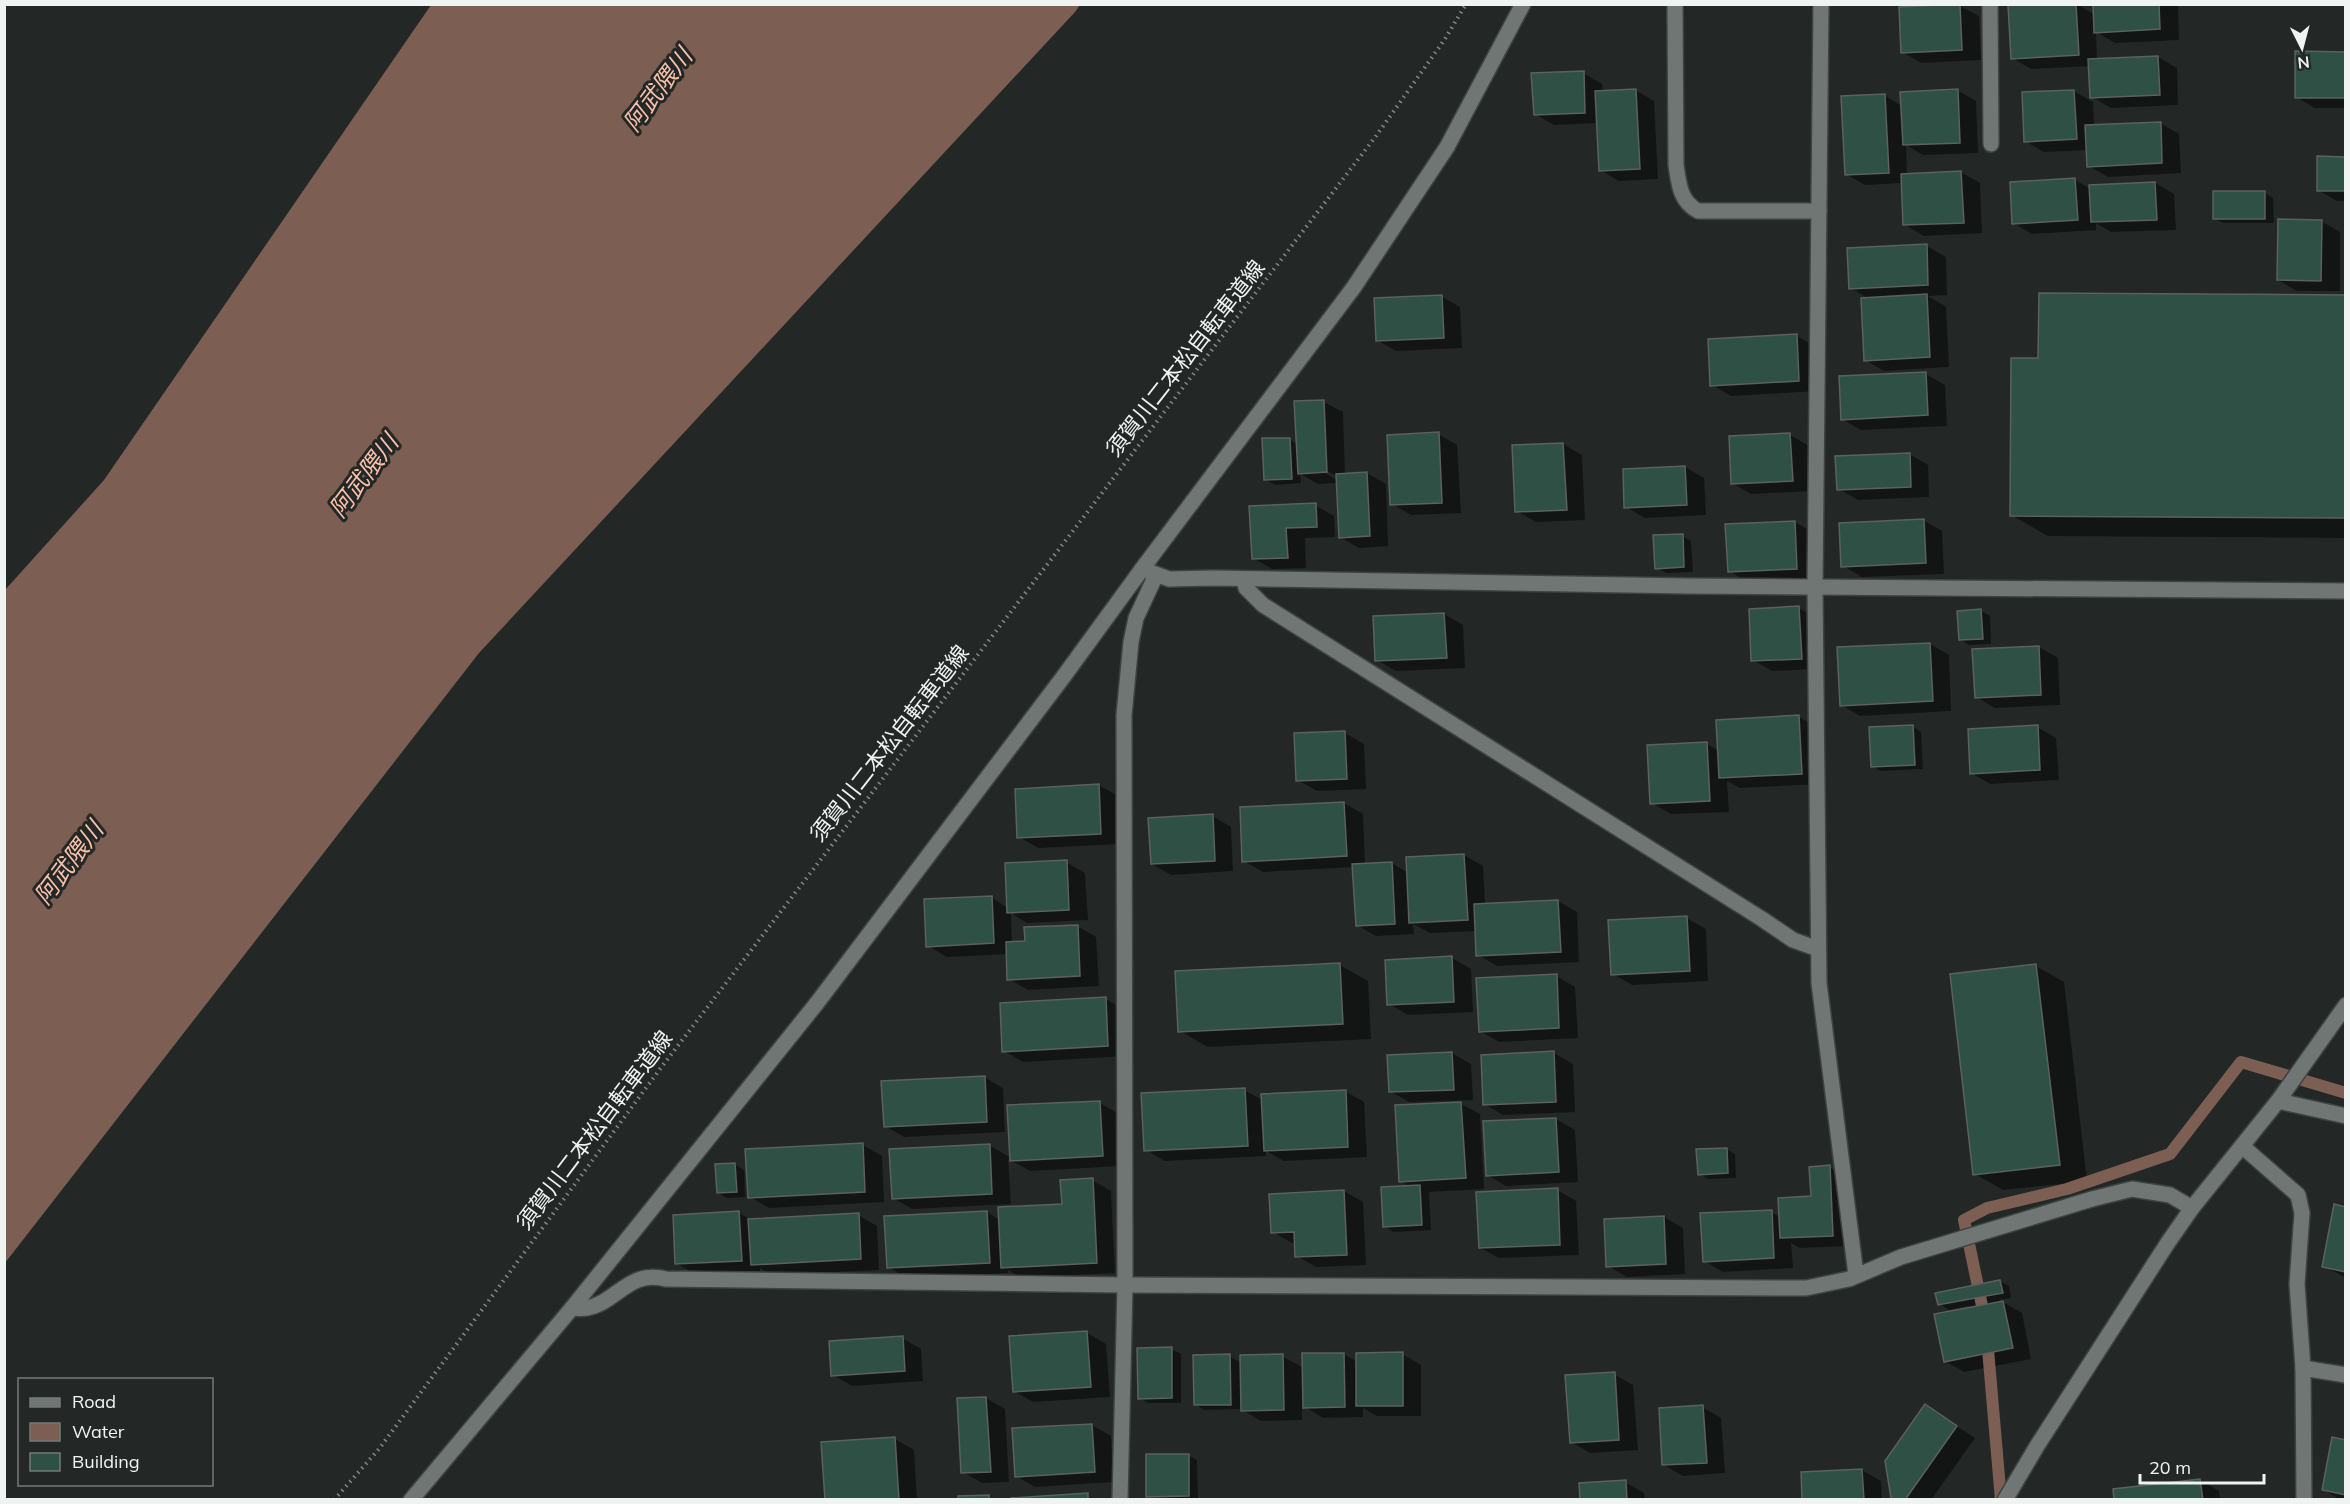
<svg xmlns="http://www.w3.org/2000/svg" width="2350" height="1504" font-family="Mulish,'Noto Sans JP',sans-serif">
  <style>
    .water { fill: #7d5e53 }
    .shadow { fill: #0007; fill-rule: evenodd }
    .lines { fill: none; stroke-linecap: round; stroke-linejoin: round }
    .stream { stroke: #7d5e53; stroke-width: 12 }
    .building { fill: #2f5044; stroke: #5b615e; stroke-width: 1.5 }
    .minor-casing { stroke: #3e4341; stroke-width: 18 }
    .tertiary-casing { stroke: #3e4341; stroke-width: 18 }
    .path { stroke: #848886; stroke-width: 4; stroke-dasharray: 1.5 4.5; stroke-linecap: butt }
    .minor { stroke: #707674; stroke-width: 15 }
    .tertiary { stroke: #707674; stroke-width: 15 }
    .labels { text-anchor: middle; stroke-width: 6; stroke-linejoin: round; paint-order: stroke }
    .street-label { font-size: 22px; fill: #eff3f1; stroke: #232826 }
    .water-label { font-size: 24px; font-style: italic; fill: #fac0aa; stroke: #232826 }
  </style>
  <rect width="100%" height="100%" fill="#232826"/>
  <!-- water -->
  <polygon class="water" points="431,5 1080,5 1075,12 479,653 5,1263 5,590 104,480"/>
  <!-- shadow -->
  <g class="shadow">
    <polygon points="2058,4 2077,4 2095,15 2094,4 2178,4 2179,40 2115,43 2096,32 2097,60 2158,57 2177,68 2178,105 2111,108 2092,97 2090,66 2031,69 2012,58"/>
    <polygon points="1960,6 1979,16 1981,60 1921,63 1902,52"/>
    <polygon points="2346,53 2346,108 2315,108 2296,97"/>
    <polygon points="1583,73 1602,84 1603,92 1635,90 1654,101 1658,179 1619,181 1600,170 1598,123 1554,125 1535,114"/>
    <polygon points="1957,90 1976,101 1978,153 1923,155 1906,145 1907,175 1961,172 1980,183 1982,233 1924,236 1905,225 1903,183 1865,185 1846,174 1885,96 1902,106"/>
    <polygon points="2074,91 2093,102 2094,126 2160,123 2179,134 2181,173 2108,177 2089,166 2088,150 2044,152 2025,141"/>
    <polygon points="2346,158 2346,201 2337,201 2318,190"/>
    <polygon points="2075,180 2091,189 2155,183 2174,194 2176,230 2111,232 2096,223 2096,230 2032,234 2013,223"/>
    <polygon points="2264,192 2273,198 2274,223 2223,223 2214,218"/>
    <polygon points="2321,221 2340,232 2340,291 2297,291 2278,280"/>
    <polygon points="1927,246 1946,257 1947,295 1928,296 1946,307 1949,367 1884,371 1865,360 1869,299 1851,288"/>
    <polygon points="1441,296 1460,307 1462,348 1396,351 1377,340"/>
    <polygon points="2346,297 2346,538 2048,536 2011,515 2040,360"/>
    <polygon points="1797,336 1816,347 1818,391 1731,396 1712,385"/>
    <polygon points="1926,374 1945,385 1947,426 1861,430 1842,419"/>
    <path d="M1324,402L1343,412L1345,475L1367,473L1386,484L1388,546L1359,548L1340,537L1338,483L1318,484L1300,474L1301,483L1275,485L1266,480L1289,439L1297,444ZM1321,467L1337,477V480L1320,470Z"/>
    <polygon points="1438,434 1457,445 1461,513 1411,515 1392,504"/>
    <polygon points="1790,435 1809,446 1812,491 1751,494 1732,483"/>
    <polygon points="1563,444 1582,455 1585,520 1536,522 1517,511 1514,447"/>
    <polygon points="1909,454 1928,465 1929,497 1858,500 1839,489"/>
    <polygon points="1685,467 1704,478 1706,515 1645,518 1626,507"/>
    <polygon points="1315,505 1334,516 1335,537 1305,538 1306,568 1272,569 1253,558 1251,508"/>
    <polygon points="1923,520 1942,531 1944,574 1862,577 1843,566"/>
    <polygon points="1795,522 1814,533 1816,579 1748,582 1729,571"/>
    <polygon points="1682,536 1691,541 1693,572 1666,573 1657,568"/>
    <polygon points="1799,608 1818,619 1820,669 1772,671 1753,660"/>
    <polygon points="1981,611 1990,616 1991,644 1969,645 1960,639"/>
    <polygon points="1444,614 1463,625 1465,668 1396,671 1377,660"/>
    <polygon points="1930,644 1949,655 1951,711 1860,716 1841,705"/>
    <polygon points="2039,647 2058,658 2060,705 1995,708 1976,697"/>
    <polygon points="1799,717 1818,728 1820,784 1740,788 1727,781 1729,812 1671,814 1652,803 1707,744 1719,751"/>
    <polygon points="1912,726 1921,732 1923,769 1881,771 1872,766"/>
    <polygon points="2037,727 2056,738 2059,780 1990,784 1971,773"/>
    <polygon points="1345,733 1364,744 1366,789 1317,791 1298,780"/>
    <polygon points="1099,785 1118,796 1120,844 1038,848 1019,837"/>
    <polygon points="1344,803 1363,814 1365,865 1392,863 1408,873 1464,855 1483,866 1485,905 1558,901 1577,912 1579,962 1497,966 1478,955 1477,931 1430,933 1413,924 1414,934 1376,936 1357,925 1354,867 1263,872 1244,861"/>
    <polygon points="1212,816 1231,827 1233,871 1171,875 1152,864"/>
    <polygon points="1066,862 1085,873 1088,920 1027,923 1011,913 1012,943 1027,942 1077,926 1096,937 1099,986 1028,990 1009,979 1008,954 947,957 928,946 992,898 1008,908"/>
    <polygon points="1687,918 1706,929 1708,981 1632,985 1613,974"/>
    <polygon points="1452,958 1471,969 1473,1012 1408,1015 1389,1004"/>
    <polygon points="1340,965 1368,981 1371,1039 1208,1047 1180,1031"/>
    <polygon points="2036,966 2064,982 2087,1181 2003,1190 1975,1174"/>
    <polygon points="1556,976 1575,987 1578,1038 1499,1042 1480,1031"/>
    <polygon points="1106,999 1125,1010 1127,1056 1023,1062 1004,1051"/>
    <polygon points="1452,1053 1471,1064 1473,1100 1409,1102 1390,1091"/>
    <polygon points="1554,1053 1573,1064 1575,1112 1503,1115 1484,1104 1482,1056"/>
    <polygon points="984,1077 1003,1088 1005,1132 904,1137 885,1126"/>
    <polygon points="1244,1090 1263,1100 1345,1091 1364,1102 1367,1157 1284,1161 1266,1151 1266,1156 1165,1161 1146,1150"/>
    <polygon points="1100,1103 1119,1114 1122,1166 1030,1171 1008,1159 1011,1204 912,1209 893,1198 989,1145 1011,1158"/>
    <polygon points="1461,1104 1480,1114 1484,1189 1429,1192 1431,1230 1393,1232 1384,1226 1411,1187 1400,1181"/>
    <polygon points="1556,1119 1575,1130 1578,1182 1506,1186 1487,1175 1485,1123"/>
    <polygon points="863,1145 882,1156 884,1202 769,1208 750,1197"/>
    <polygon points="1726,1149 1735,1154 1736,1178 1708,1179 1699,1174"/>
    <polygon points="735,1165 744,1170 745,1197 727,1198 718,1193"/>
    <polygon points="1829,1167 1848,1178 1851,1246 1800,1248 1791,1243 1793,1268 1723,1272 1704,1261 1771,1212 1780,1217 1812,1198"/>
    <polygon points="1092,1180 1111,1191 1115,1273 1022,1278 1008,1270 1008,1273 907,1278 888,1267 987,1212 1000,1220 1063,1205"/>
    <polygon points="1557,1190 1576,1201 1579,1255 1499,1258 1480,1248"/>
    <polygon points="1344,1191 1363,1202 1366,1265 1316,1267 1297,1256 1296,1243 1292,1243 1273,1232"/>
    <polygon points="2346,1208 2346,1278 2324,1266"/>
    <polygon points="739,1213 751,1220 858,1215 877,1226 879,1270 771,1275 760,1268 760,1271 695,1274 676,1263"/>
    <polygon points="1664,1217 1683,1228 1685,1274 1627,1277 1608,1266"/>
    <polygon points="2000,1281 2009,1286 2011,1298 1999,1300 2022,1313 2031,1359 1964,1372 1945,1361 1969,1309 1968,1306 1949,1310 1940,1304"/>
    <polygon points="1087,1333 1106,1344 1110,1397 1033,1402 1014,1391"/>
    <polygon points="902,1338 921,1349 923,1381 852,1386 833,1375"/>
    <polygon points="1172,1349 1181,1354 1181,1403 1148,1403 1139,1398"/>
    <polygon points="1344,1354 1357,1362 1402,1354 1421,1365 1421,1416 1377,1416 1363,1408 1363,1417 1323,1418 1302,1405 1302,1420 1261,1421 1241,1409 1204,1410 1195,1404 1229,1356 1241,1363 1282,1356 1304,1368"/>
    <polygon points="1614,1374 1633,1385 1638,1450 1590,1453 1571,1442"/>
    <polygon points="986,1398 1005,1409 1009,1482 982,1483 963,1472"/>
    <polygon points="1926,1406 1975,1438 1931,1500 1896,1500"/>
    <polygon points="1702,1407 1721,1418 1725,1473 1683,1476 1664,1465"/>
    <polygon points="1092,1425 1111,1436 1113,1482 1035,1487 1016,1476"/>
    <polygon points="895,1439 914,1450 917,1500 827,1500"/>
    <polygon points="2346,1441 2346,1500 2341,1500 2324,1490"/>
    <polygon points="1188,1455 1197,1460 1198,1500 1153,1500 1147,1496"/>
    <polygon points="1862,1470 1881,1481 1882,1500 1804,1500"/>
    <polygon points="2200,1480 2219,1491 2220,1500 2116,1500"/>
    <polygon points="1625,1482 1644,1493 1645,1500 1582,1500"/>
  </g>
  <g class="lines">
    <!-- stream -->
    <g class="stream">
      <polyline points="1985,1320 1964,1220 1987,1208 2067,1189 2170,1154 2241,1062 2346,1093"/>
      <polyline points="1987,1338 2001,1500"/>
    </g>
  </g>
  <!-- building -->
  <g class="building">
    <polygon points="1960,4 1962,50 1901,53 1899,7"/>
    <polygon points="2076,4 2079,55 2011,59 2008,5"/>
    <polygon points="2093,4 2159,4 2160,29 2094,33"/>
    <polygon points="2295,51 2346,52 2346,98 2295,98"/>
    <polygon points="2158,56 2160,95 2090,98 2088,59"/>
    <polygon points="1584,71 1585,113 1534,115 1531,73"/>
    <polygon points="1636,89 1640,169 1599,171 1595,91"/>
    <polygon points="1958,89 1960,143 1903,145 1900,92"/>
    <polygon points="2074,90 2077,139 2024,142 2022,92"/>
    <polygon points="1885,94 1889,173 1845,175 1841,96"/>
    <polygon points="2161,122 2162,163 2087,167 2085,125"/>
    <polygon points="2317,156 2346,157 2346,191 2317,191"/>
    <polygon points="1961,171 1964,223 1903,225 1901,174"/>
    <polygon points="2075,178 2078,220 2012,224 2010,182"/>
    <polygon points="2155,182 2157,220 2091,222 2089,185"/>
    <rect x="2213" y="191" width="52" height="28"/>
    <polygon points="2278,219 2322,220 2321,281 2277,280"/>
    <polygon points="1927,244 1928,285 1849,289 1847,248"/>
    <polygon points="2039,293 2346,295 2346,518 2010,516 2011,358 2038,358"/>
    <polygon points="1927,294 1930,357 1864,361 1861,298"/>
    <polygon points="1442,295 1444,338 1376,341 1374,298"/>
    <polygon points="1797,334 1799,381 1710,386 1708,339"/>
    <polygon points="1926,372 1928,415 1841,420 1839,376"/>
    <polygon points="1324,400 1327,472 1298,474 1294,401"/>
    <polygon points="1439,432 1442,503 1390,505 1387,435"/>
    <polygon points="1790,433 1793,481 1731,484 1729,436"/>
    <polygon points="1262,438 1290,438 1292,479 1264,480"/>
    <polygon points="1563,443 1567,510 1515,512 1512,445"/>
    <polygon points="1910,453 1911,487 1837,490 1835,456"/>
    <polygon points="1685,466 1687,505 1624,508 1623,469"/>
    <polygon points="1367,472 1370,536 1339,538 1336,474"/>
    <polygon points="1316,503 1317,527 1286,528 1288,558 1252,559 1249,506"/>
    <polygon points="1924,519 1926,563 1841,567 1839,523"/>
    <polygon points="1795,521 1797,569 1728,572 1725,524"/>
    <polygon points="1683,534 1684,567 1655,569 1653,535"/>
    <polygon points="1799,606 1802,659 1751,661 1749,609"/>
    <polygon points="1981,609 1983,639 1959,640 1957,611"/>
    <polygon points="1444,613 1447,658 1375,661 1373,616"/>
    <polygon points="1930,643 1933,701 1840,706 1837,647"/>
    <polygon points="2039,646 2041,695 1975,698 1972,649"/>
    <polygon points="1799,715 1802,774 1719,778 1716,720"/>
    <polygon points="1913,725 1915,765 1871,767 1869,727"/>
    <polygon points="2038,725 2040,770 1970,774 1968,729"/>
    <polygon points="1345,731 1347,779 1296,781 1294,733"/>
    <polygon points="1707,742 1710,801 1650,804 1647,745"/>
    <polygon points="1099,784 1101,834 1017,838 1015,789"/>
    <polygon points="1344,802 1347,856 1242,862 1240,807"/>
    <polygon points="1213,814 1215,861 1151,864 1148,818"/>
    <polygon points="1464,854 1468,920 1409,923 1406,857"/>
    <polygon points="1067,860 1069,910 1007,913 1005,863"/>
    <polygon points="1392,862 1395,924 1356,926 1352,864"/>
    <polygon points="992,896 994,943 926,947 924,899"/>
    <polygon points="1558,900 1561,952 1476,956 1474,904"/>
    <polygon points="1687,916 1690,971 1611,975 1608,920"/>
    <polygon points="1078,925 1080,976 1007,980 1006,942 1025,941 1024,927"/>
    <polygon points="1452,956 1454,1002 1387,1005 1385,960"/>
    <polygon points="1340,963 1343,1024 1178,1032 1175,971"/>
    <polygon points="2036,964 2060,1165 1973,1175 1950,974"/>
    <polygon points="1557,974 1559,1028 1479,1032 1476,978"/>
    <polygon points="1106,997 1108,1046 1002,1052 1000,1003"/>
    <polygon points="1554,1051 1556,1102 1483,1105 1481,1055"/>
    <polygon points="1452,1052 1454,1090 1389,1092 1387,1055"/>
    <polygon points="985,1076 987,1122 884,1127 881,1081"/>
    <polygon points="1245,1088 1248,1146 1144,1151 1141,1093"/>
    <polygon points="1346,1090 1348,1147 1264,1151 1261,1094"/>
    <polygon points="1100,1101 1103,1156 1010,1161 1007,1105"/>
    <polygon points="1461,1102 1466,1178 1399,1182 1395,1105"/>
    <polygon points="1556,1118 1559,1172 1486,1176 1483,1121"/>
    <polygon points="863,1143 865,1192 748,1198 745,1149"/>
    <polygon points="990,1144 992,1194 892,1199 889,1149"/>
    <polygon points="1727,1148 1728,1173 1698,1175 1696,1149"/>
    <polygon points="735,1163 737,1192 717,1193 715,1164"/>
    <polygon points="1830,1165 1833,1236 1780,1238 1778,1198 1811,1196 1809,1167"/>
    <polygon points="1093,1178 1097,1263 1001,1268 998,1207 1062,1204 1060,1180"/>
    <polygon points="1420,1185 1422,1225 1383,1227 1381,1187"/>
    <polygon points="1558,1188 1560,1245 1479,1248 1476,1192"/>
    <polygon points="1344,1190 1347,1255 1295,1257 1294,1232 1271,1233 1269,1194"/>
    <polygon points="2334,1204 2346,1207 2346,1272 2322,1267"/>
    <polygon points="1772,1210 1774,1258 1703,1262 1700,1213"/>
    <polygon points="739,1211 742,1261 675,1264 673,1215"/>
    <polygon points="987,1211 990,1263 887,1268 884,1216"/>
    <polygon points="859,1213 861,1259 751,1265 748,1219"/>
    <polygon points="1664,1216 1666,1264 1606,1267 1604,1219"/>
    <polygon points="2000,1280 2003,1293 1938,1305 1935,1293"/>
    <polygon points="2003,1301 2013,1348 1944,1362 1934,1314"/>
    <polygon points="1087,1331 1091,1387 1013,1392 1009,1336"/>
    <polygon points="903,1336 905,1371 831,1376 829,1341"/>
    <polygon points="1172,1347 1172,1398 1138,1399 1137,1348"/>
    <polygon points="1403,1352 1403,1406 1356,1406 1356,1353"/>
    <polygon points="1302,1353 1344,1353 1345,1407 1303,1408"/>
    <polygon points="1230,1354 1231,1405 1194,1405 1193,1355"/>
    <polygon points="1283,1354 1284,1410 1241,1411 1240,1355"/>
    <polygon points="1615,1372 1619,1440 1570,1443 1565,1375"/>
    <polygon points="986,1397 991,1472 961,1473 957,1398"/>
    <polygon points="1925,1404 1957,1426 1905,1500 1893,1500 1891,1498 1885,1461"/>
    <polygon points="1703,1405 1707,1463 1662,1465 1659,1408"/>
    <polygon points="1092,1424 1095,1472 1015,1477 1012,1428"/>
    <polygon points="895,1437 899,1500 825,1500 821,1442"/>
    <polygon points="2332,1437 2346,1440 2346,1495 2322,1490"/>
    <polygon points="1146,1454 1189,1454 1189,1496 1146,1497"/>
    <polygon points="1862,1469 1864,1500 1802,1500 1801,1472"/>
    <polygon points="2200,1479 2203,1500 2114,1500 2113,1489"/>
    <polygon points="1626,1480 1627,1500 1580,1500 1579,1483"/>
    <polygon points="1088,1493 1088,1500 1012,1500 1011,1498"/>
    <polygon points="989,1495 989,1500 958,1500 958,1496"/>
  </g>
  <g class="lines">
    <!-- minor casing -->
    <g class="minor-casing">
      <g id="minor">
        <path d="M1675,4L1676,165C1679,185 1680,201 1698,211H1819"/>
        <polyline points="1821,4 1815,587 1819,983 1856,1275"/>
        <polyline points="1990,4 1991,144"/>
        <polyline points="1142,569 1169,579 1213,578 1687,586 2346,591"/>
        <polyline points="1244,579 1246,588 1263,605 1762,919 1793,940 1818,949"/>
        <polyline points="2278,1101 2346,1116"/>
        <polyline points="2242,1146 2298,1195 2302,1213 2297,1284 2303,1368 2304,1500"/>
        <path d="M572,1308C576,1308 582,1309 587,1308C616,1303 629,1269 666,1279L1125,1285L1806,1288L1849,1279L1901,1257L2092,1199L2132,1189L2170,1195L2192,1208"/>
        <polyline points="2303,1368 2346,1375"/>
        <polyline points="411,1500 572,1308 817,1003 1064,676 1142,569 1354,287 1447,147 1523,4"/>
        <polyline points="1120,1500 1125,1285 1124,715 1131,642 1136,618 1156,575"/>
      </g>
    </g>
    <!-- tertiary casing -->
    <g class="tertiary-casing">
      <polyline id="tertiary" points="2005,1500 2037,1446 2167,1244 2192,1208 2278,1101 2346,1005"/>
    </g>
    <!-- path -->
    <polyline class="path" points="334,1500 379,1449 660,1069 1376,136 1445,39 1466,4"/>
    <!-- minor -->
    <use href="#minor" class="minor"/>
    <!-- tertiary -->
    <use href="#tertiary" class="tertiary"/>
  </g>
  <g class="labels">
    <!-- street labels -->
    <g class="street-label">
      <text transform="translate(1185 358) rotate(-52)" y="8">須賀川二本松自転車道線</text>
      <text transform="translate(889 743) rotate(-52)" y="8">須賀川二本松自転車道線</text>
      <text transform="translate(594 1130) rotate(-53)" y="8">須賀川二本松自転車道線</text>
    </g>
    <!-- water labels -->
    <g class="water-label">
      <text transform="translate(658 90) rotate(-53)" y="8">阿武隈川</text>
      <text transform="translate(364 476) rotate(-53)" y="8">阿武隈川</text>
      <text transform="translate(69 863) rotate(-53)" y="8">阿武隈川</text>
    </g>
  </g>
  <!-- border -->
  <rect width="2350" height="1504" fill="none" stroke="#eff3f1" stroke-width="12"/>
  <!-- legend -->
  <rect x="18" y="1378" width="195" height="108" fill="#232826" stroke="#757977" stroke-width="1.5"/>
  <rect x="30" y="1398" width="30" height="9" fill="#707674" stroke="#757977" stroke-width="1.5"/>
  <text x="72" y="1408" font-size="18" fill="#eff3f1">Road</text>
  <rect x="30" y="1423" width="30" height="18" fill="#7d5e53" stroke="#757977" stroke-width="1.5"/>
  <text x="72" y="1438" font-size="18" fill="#eff3f1">Water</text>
  <rect x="30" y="1453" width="30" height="18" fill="#2f5044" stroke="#757977" stroke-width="1.5"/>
  <text x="72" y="1468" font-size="18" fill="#eff3f1">Building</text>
  <!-- north arrow -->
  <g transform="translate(2302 48) rotate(174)" stroke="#232826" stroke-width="4.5" paint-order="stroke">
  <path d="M0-4.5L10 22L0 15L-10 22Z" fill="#eff3f1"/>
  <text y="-9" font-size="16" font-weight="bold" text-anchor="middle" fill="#eff3f1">N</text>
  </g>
  <!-- scale -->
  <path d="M2140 1474v9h124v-9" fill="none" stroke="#eff3f1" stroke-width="3"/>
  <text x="2149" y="1474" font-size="18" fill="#eff3f1" stroke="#232826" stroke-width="4.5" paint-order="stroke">20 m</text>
</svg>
